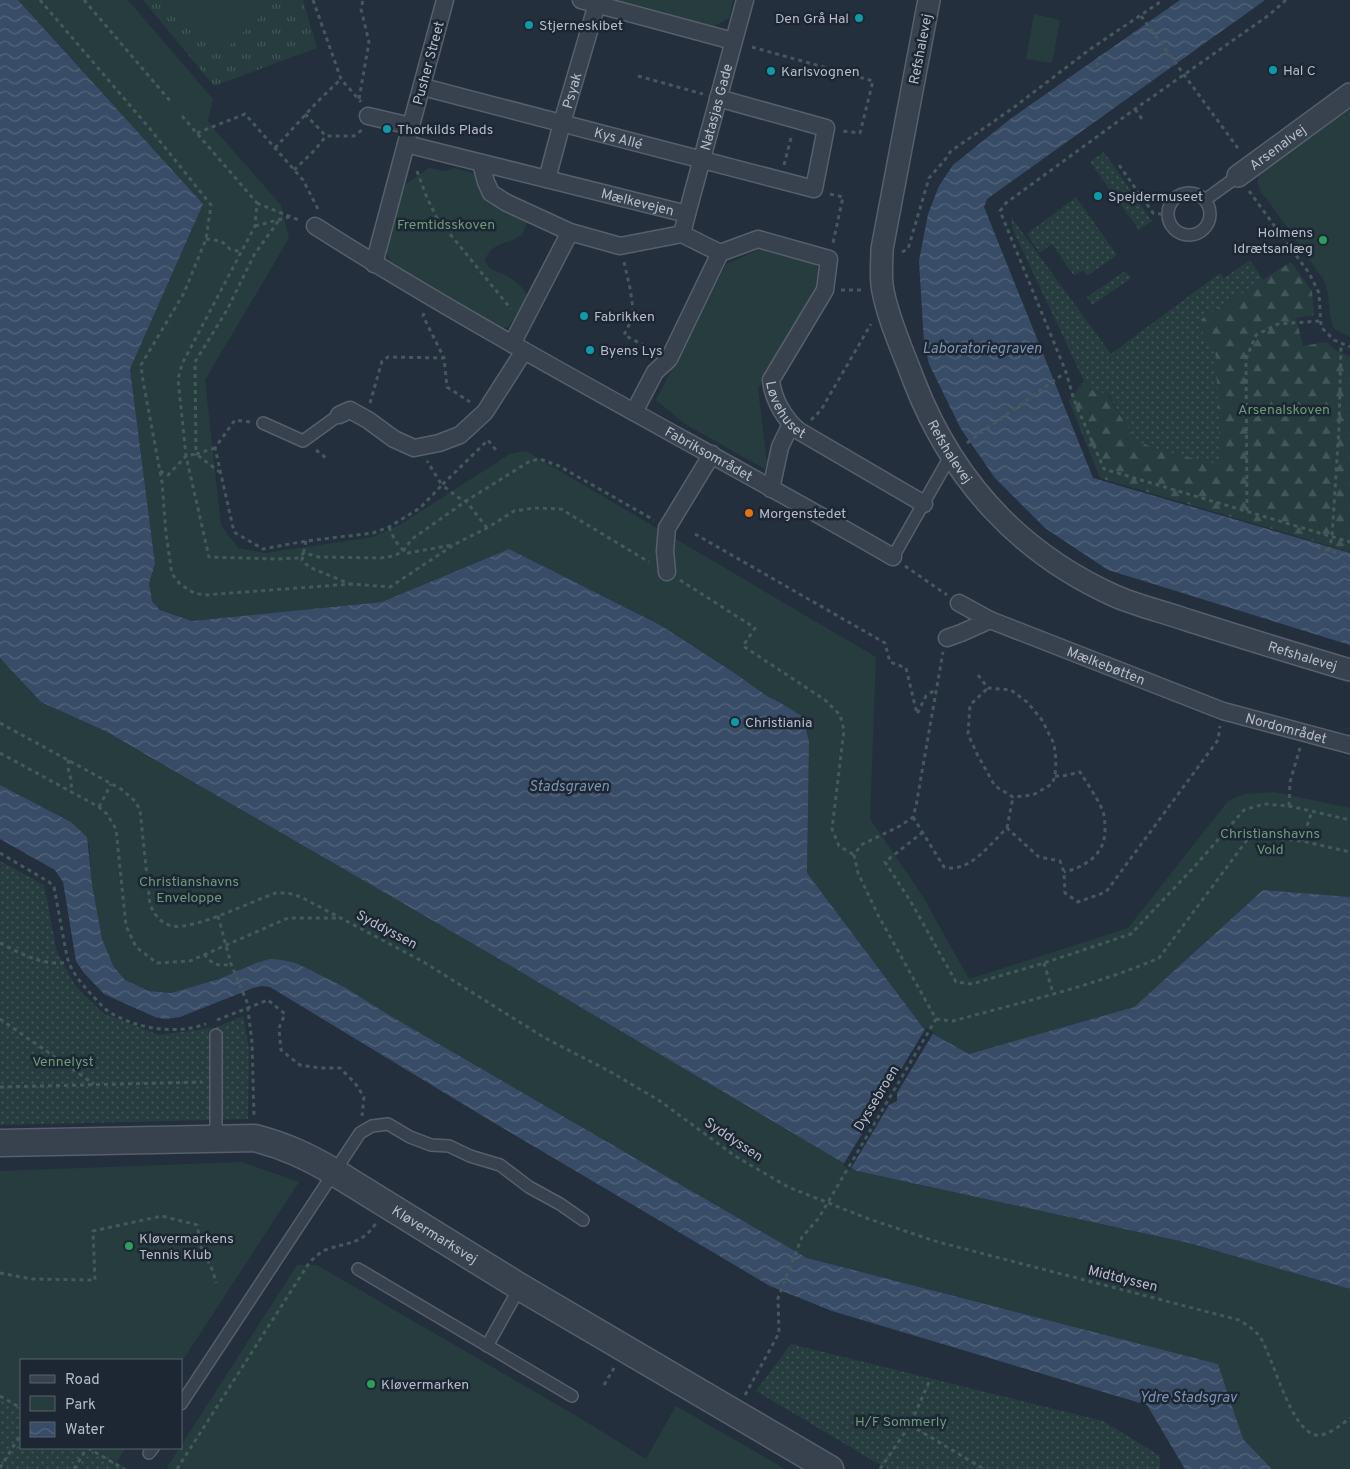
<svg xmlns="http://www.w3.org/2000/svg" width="1350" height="1469" font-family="Overpass,sans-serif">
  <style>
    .grass { fill: url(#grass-tufts) }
    .forest { fill: url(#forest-firs) }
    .park { fill: #263c3f }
    .garden { fill: url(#garden-dots) }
    .water { fill: url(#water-waves) }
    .pier { fill: #242f3e }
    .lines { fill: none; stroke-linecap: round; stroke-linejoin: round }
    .service-casing { stroke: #565f6c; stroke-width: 14 }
    .pedestrian-casing { stroke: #565f6c; stroke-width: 19 }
    .minor-casing { stroke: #565f6c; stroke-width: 24 }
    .tertiary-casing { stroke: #565f6c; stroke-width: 29 }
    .path { stroke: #44595c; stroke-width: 3; stroke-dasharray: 4 4; stroke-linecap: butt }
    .service { stroke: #38414e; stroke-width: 11 }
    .pedestrian { stroke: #38414e; stroke-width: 16 }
    .minor { stroke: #38414e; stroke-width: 21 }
    .tertiary { stroke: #38414e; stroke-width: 26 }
    .culture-dot { fill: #0f9aa8; stroke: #1d2633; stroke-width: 2 }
    .leisure-dot { fill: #2e9e5b; stroke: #1d2633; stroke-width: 2 }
    .food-dot { fill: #e8710a; stroke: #1d2633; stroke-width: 2 }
    .labels { text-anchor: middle; stroke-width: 5; stroke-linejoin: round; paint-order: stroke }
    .poi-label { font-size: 14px; fill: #b4bcc9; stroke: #1d2633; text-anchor: start }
    .street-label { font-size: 14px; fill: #b4bcc9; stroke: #1d2633 }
    .park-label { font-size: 14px; fill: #6b9a76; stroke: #1d2633 }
    .water-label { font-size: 15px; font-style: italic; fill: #7c92b1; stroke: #1d2633 }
  </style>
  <defs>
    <pattern id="grass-tufts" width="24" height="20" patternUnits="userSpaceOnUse" patternTransform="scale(1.25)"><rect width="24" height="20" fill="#263c3f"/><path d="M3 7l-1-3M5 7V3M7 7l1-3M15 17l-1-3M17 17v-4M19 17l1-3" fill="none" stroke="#435659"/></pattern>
    <pattern id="forest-firs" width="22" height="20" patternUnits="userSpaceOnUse" patternTransform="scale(1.25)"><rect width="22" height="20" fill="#263c3f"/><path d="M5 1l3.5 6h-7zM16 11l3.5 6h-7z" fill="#435659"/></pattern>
    <pattern id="garden-dots" width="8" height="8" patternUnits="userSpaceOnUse" patternTransform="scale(1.25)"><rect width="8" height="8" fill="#263c3f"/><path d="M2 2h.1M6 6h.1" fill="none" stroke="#435659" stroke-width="1.8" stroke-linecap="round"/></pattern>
    <pattern id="water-waves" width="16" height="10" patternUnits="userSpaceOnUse" patternTransform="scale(1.25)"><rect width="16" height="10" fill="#394c67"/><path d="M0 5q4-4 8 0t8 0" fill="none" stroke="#53647b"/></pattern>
  </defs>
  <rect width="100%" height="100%" fill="#242f3e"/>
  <!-- grass -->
  <polygon class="grass" points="143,0 303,0 317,48 214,86"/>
  <!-- forest -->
  <polygon class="forest" points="1291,262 1312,291 1314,315 1296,318 1303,346 1326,342 1337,351 1350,357 1350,552 1100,478 1069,401 1084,381 1092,390 1107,394 1135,440 1204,341 1201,319"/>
  <!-- park -->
  <g class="park">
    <polygon points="18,0 128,0 213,99 208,122 281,205 289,238 205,380 221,525 238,548 265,553 373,537 401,524 510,454 526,451 876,657 870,819 922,895 969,979 1128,928 1228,801 1244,794 1274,792 1350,808 1350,897 1263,890 1134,1007 969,1054 924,1029 807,873 809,742 779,702 767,696 733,672 660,625 509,549 382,602 192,621 161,610 152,601 149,583 155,564 130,369 203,204"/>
    <polygon points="175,0 257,0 266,11 222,52"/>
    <polygon points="615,0 733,0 729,18 711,28"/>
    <polygon points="1034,14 1060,20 1052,63 1026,59"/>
    <path d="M1350,106V337L1334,329C1328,314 1330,297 1325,282L1267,199C1259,190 1256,185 1259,174Z"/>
    <path d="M429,168L446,171L455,168L475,174L530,216L522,235C509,244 491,242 485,260C488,269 493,270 501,273C510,276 525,288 529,298L525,306L508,327L502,328L395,265L390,261L386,250L404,185Z"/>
    <polygon points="763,248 814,262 822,275 758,389 767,462 765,469 685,424 656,400 726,264"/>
    <polygon points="0,658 41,702 107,732 494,956 857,1171 1189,1243 1350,1289 1350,1469 1272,1469 1243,1439 1218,1364 807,1258 389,1015 346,988 256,963 219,979 171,993 149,991 125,980 114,967 102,939 92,884 89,845 71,822 0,785"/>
    <polygon points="242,1162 299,1182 181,1363 181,1360 21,1360 21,1408 0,1396 0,1171"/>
    <polygon points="297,1265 317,1265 585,1421 646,1459 676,1406 785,1469 166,1469"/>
    <polygon points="92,1448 126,1448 117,1462"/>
  </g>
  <!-- garden -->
  <g class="garden">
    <polygon points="1104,152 1152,221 1139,230 1090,162"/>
    <polygon points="1076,197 1117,255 1087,276 1083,270 1074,276 1052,244 1040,253 1027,234"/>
    <polygon points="1011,217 1111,354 1220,273 1224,278 1250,260 1263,280 1201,319 1204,341 1215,345 1221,465 1159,450 1135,440 1108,394 1092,390 1084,381 1013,230"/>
    <polygon points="1125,271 1131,278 1092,305 1087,297"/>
    <polygon points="0,861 44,885 57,952 76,987 103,1013 159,1035 217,1027 243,1016 249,1049 248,1119 0,1125"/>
    <polygon points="791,1344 1103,1421 1160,1456 1160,1469 887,1469 756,1391"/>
    <polygon points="0,1396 21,1408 21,1448 92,1448 128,1469 0,1469"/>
  </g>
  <!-- water -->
  <g class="water">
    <polygon points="0,0 18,0 203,204 130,369 155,564 149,583 152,601 160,610 192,621 382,602 509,549 660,625 733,672 767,696 779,702 803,717 809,742 807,873 924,1029 969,1054 1134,1007 1263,890 1350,897 1350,1289 1189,1243 857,1171 494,956 107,732 41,702 0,658"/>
    <polygon points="1180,0 1265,0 987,199 984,207 1093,478 1350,553 1350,645 1108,570 1045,528 995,478 961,429 929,364 924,343 919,261 928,214 939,186 953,165 1009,120"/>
    <polygon points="0,785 71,822 87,837 92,884 102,939 114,967 125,980 149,991 171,993 219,979 256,963 270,959 282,960 296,963 346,988 389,1015 807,1258 1218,1364 1243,1439 1272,1469 1185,1469 1147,1405 832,1311 770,1286 486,1118 270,987 261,986 253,988 180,1017 165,1019 155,1017 104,994 84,973 76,961 63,882 55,870 0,839"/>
  </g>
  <!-- pier -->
  <polygon class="pier" points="926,1028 934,1032 897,1093 897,1101 889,1105 850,1170 843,1165 874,1114 875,1106 881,1102"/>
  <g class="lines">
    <!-- service casing -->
    <g class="service-casing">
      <g id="service">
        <circle cx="1189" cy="214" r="21"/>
        <polyline points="1205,200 1238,176"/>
        <polyline points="263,423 303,441 339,415"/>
        <polyline points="893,557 951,455"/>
        <polyline points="216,1138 216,1035"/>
        <polyline points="358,1269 572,1396"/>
        <polyline points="487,1346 520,1287"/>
        <polyline points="181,1404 360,1133 372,1126 388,1124 410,1137 431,1145 449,1146 470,1156 500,1165 529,1187 560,1204 583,1220"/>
        <polyline points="149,1453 153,1448"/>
      </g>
    </g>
    <!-- pedestrian casing -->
    <g class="pedestrian-casing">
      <g id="pedestrian">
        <path id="s1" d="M445,0L406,144L687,214L682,234L720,253L758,239L829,259L825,290L771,380C773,399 784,419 799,431L924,504"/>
        <polyline points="581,0 733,41"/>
        <path id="s2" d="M423,87L814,189L826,128L718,98"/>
        <polyline points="368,116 411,126"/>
        <polyline points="481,163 486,182 491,193 507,203 570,232 620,246 682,234"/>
        <path id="s3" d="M547,179L562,123L597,4L596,0"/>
        <path id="s4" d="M687,214L745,0"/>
        <path id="s5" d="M315,226C502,345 701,446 893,557"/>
        <polyline points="374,264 406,144"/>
        <polyline points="512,344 570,232"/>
        <polyline points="634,412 655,372 669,359 720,253"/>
        <polyline points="339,415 350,410 368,420 394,439 414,448 439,443 460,435 485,412 524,351"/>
        <polyline points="771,489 780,447 791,424"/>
        <polyline points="667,572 665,551 667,528 712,454"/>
        <path id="s6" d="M959,603L990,620L1223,711L1350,745"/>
        <polyline points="947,638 961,633 990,620"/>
      </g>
    </g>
    <!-- minor casing -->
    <g class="minor-casing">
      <g id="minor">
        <path id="s7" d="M929,0L882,249C882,263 880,278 883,291C889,322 903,351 914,381C952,479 1019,553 1115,596C1138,606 1164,612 1187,620C1241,637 1295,654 1350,670"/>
        <path id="s8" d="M1238,176L1350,94"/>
      </g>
    </g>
    <!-- tertiary casing -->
    <g class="tertiary-casing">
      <g id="tertiary">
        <path id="s9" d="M0,1143L255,1138C285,1146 307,1156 334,1172L520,1287L830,1469"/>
      </g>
    </g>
    <!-- path -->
    <g class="path">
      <polyline points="40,0 151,130 211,205 206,239 184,293 141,365 143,381 162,482 166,534 172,574 180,584 194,593 205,595 351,584 390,587 455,544 487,528 514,511 535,508 561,509 649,562"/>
      <polyline points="84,0 171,102"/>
      <polyline points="313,0 341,79 361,102"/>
      <polyline points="1286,0 1269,15 1135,109 1006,203 1000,211 1066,372 1074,400 1104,469 1350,542"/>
      <polyline points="1141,16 1240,151"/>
      <polyline points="752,47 873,81 860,133 842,131"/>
      <polyline points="1089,70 1100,62 1100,56"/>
      <polyline points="638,76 703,94"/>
      <polyline points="359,99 369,42 361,9 363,0"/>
      <polyline points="1135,109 1144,122"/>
      <polyline points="305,114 326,136 354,136 362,130"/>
      <polyline points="182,116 257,203 255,226 182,364 178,379 186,456 209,557 277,559 297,558 304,553 319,557 380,558 394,556 403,551 412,539 466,501 530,461 540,459 559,466 654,520"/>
      <polyline points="197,133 245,114 303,180 319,211"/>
      <polyline points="275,148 317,102 341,79"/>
      <polyline points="784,165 792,134"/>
      <polyline points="1119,165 1153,213 1168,215"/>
      <polyline points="294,170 315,150 326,136"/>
      <polyline points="417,171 427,198 437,218 511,309"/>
      <polyline points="1249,191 1309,273 1319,293 1321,327 1334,340 1350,347"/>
      <polyline points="830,194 843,197 833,243"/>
      <polyline points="257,203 301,221"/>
      <polyline points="255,226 289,217"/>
      <polyline points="206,239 221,241 230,249 241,252"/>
      <polyline points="902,252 908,249 929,178 944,161 951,151 1013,108 1089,50 1163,0"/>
      <polyline points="624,262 630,288 634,315 624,335 653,350"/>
      <polyline points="841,290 864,290"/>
      <polyline points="424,313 423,316 444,358"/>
      <polyline points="370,403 382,361 388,357 444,358 447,387 470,402"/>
      <polyline points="811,420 821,410 871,324"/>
      <polyline points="250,422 235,420 215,448 234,532 263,549 306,541 373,533 389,527 420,508 442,485 427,461"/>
      <polyline points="967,443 1066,372"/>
      <polyline points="215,448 196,454 195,362 227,310 254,255 279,220"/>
      <polyline points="316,450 326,458"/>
      <polyline points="160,471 168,475 186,456 196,454 221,473"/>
      <polyline points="1247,511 1246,359 1256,335 1278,324 1320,321"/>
      <path d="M389,527C393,537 398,548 408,553L452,545"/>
      <polyline points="487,528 466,501 459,498 442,485 488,440 496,450"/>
      <polyline points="695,534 885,643 890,662 906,668 917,714 926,696 935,690"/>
      <polyline points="306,541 302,560 309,567 350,584"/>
      <polyline points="1317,547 1341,554"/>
      <polyline points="1329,551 1332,536 1339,428 1341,344"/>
      <polyline points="905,566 947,595"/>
      <polyline points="680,580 755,628 743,646 825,700 840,715 844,730 832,829 839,846 854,855"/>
      <polyline points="978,675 988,688 1011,690 1027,702 1042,720 1054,744 1056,760 1055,776 1052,784 1033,795 1013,797 995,786 977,754 968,734 970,705 988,688"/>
      <path d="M0,723L121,789L135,801L140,810L150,905C155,915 160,923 172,926C195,930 252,901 276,893H288L301,897L422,961L545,1038L609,1071L660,1101L735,1156L788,1187L869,1219L938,1242L1239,1320C1247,1325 1254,1329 1260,1337C1274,1359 1290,1430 1316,1435C1327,1437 1342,1424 1350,1418"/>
      <polyline points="0,753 99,807 107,814 116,829 126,926 136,947 157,963 190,961 288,918 341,918"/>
      <path d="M69,760C65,771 75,780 70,791"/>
      <path d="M1055,776H1063L1080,772C1087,783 1096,796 1102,809C1105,816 1105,824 1105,832C1104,855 1085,867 1064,872"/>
      <polyline points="1289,806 1290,782 1300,748"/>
      <polyline points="99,807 111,784"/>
      <path d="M913,817L944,867C969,874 990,844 1007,828L1039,857L1060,861L1064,872L1065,893L1078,902L1106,892L1218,740L1220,726"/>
      <polyline points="1007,828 1013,797"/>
      <polyline points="923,832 885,862 911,902 956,982 972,984 1044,963 1131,934 1195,866 1244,810 1264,804 1289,806 1350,820"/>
      <polyline points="1302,841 1312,811"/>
      <path d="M0,853L49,882L54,887L67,957C71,971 80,982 90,993C96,999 102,1007 109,1012C138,1029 175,1035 206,1024"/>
      <polyline points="218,916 231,964 247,1002 252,1042 254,1117"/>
      <path d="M0,943C20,953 44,967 68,962"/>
      <path d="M204,954C212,964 217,967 231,964"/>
      <polyline points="1044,963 1053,993"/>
      <polyline points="0,1019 94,1084"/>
      <path d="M936,1019L953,1021C1022,1002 1094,986 1159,958L1250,836L1302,841L1350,852"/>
      <polyline points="217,1020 268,1000 285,1014 279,1028 281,1050 300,1065 320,1068 340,1068 355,1083 364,1097 362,1116"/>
      <polyline points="0,1087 202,1082"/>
      <polyline points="0,1273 32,1279 95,1280 93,1231 162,1216 197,1225 201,1247 213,1271 216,1283"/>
      <polyline points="604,1385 614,1368"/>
      <polyline points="745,1395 779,1333 778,1298 802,1237 818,1219 936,1019 878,915 858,873 854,855 861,845 900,826 913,817 916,806 943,652"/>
      <polyline points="0,1396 21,1408"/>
      <polyline points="910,1425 984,1469"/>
      <polyline points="88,1448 124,1469"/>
      <polyline points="0,1468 21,1434"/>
      <polyline points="74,1469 87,1448"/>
      <path d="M177,1469L309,1263C314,1258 319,1253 325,1250C347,1242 362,1245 376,1223"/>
      <polyline points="880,1469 910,1425 929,1382"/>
    </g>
    <!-- service -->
    <use href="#service" class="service"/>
    <!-- pedestrian -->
    <use href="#pedestrian" class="pedestrian"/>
    <!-- minor -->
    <use href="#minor" class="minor"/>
    <!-- tertiary -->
    <use href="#tertiary" class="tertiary"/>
  </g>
  <!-- markers -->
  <g class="culture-dot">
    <circle cx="859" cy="18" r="5"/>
    <circle cx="529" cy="25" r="5"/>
    <circle cx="1273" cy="70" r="5"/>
    <circle cx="771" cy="71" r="5"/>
    <circle cx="387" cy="129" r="5"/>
    <circle cx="1098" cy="196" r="5"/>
    <circle cx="584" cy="316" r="5"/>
    <circle cx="590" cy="350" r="5"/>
    <circle cx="735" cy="722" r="5"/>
  </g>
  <g class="leisure-dot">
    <circle cx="1323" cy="240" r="5"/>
    <circle cx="129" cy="1246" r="5"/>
    <circle cx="371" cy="1384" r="5"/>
  </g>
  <circle class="food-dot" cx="749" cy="513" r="5"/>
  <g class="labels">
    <!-- poi labels -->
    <g class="poi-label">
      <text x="849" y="23" text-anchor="end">Den Grå Hal</text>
      <text x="539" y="30">Stjerneskibet</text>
      <text x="1283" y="75">Hal C</text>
      <text x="781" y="76">Karlsvognen</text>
      <text x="397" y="134">Thorkilds Plads</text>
      <text x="1108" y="201">Spejdermuseet</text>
      <text x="1313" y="237" text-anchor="end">Holmens<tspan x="1313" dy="16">Idrætsanlæg</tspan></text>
      <text x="594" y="321">Fabrikken</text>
      <text x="600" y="355">Byens Lys</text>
      <text x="759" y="518">Morgenstedet</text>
      <text x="745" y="727">Christiania</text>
      <text x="139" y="1243">Kløvermarkens<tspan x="139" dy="16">Tennis Klub</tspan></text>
      <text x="381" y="1389">Kløvermarken</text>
    </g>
    <!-- street labels -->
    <g class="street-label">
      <text transform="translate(920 49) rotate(-79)" y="5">Refshalevej</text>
      <text transform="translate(428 63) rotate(-75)" y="5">Pusher Street</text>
      <text dy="5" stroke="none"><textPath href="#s3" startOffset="92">Psyak</textPath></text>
      <text dy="5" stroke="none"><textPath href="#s4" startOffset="111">Natasjas Gade</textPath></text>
      <text dy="5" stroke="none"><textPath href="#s2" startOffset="202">Kys Allé</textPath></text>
      <text dy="5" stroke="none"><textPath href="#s8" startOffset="49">Arsenalvej</textPath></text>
      <text dy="5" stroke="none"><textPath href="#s1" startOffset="388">Mælkevejen</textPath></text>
      <text dy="5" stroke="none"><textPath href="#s1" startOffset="786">Løvehuset</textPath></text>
      <text dy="5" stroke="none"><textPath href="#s7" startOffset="470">Refshalevej</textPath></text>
      <text dy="5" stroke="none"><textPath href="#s5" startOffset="455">Fabriksområdet</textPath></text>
      <text dy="5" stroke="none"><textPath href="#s7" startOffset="890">Refshalevej</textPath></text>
      <text dy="5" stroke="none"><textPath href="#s6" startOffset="160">Mælkebøtten</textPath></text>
      <text dy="5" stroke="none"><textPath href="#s6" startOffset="351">Nordområdet</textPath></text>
      <text transform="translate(387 929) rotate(28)" y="5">Syddyssen</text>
      <text transform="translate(876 1098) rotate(-59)" y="5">Dyssebroen</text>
      <text transform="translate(734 1139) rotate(34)" y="5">Syddyssen</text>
      <text dy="5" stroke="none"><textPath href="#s9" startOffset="460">Kløvermarksvej</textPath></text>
      <text transform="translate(1123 1278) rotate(14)" y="5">Midtdyssen</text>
    </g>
    <!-- park labels -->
    <g class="park-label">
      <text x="446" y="229">Fremtidsskoven</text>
      <text x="1284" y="414">Arsenalskoven</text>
      <text x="1270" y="838">Christianshavns<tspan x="1270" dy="16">Vold</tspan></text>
      <text x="189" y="886">Christianshavns<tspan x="189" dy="16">Enveloppe</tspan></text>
      <text x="63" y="1066">Vennelyst</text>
      <text x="901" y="1426">H/F Sommerly</text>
    </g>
    <!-- water labels -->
    <g class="water-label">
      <text x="982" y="353">Laboratoriegraven</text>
      <text x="569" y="791">Stadsgraven</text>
      <text x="1188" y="1402">Ydre Stadsgrav</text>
    </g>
  </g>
  <!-- legend -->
  <rect x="20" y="1359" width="162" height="90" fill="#1d2633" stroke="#59626f"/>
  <rect x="30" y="1375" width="25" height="8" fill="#38414e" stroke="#59626f"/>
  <text x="65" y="1384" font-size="15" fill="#b4bcc9">Road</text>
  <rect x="30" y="1396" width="25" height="15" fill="#263c3f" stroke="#59626f"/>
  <text x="65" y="1409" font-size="15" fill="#b4bcc9">Park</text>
  <rect x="30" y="1422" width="25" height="15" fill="url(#water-waves)" stroke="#59626f"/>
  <text x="65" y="1434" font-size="15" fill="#b4bcc9">Water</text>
</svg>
